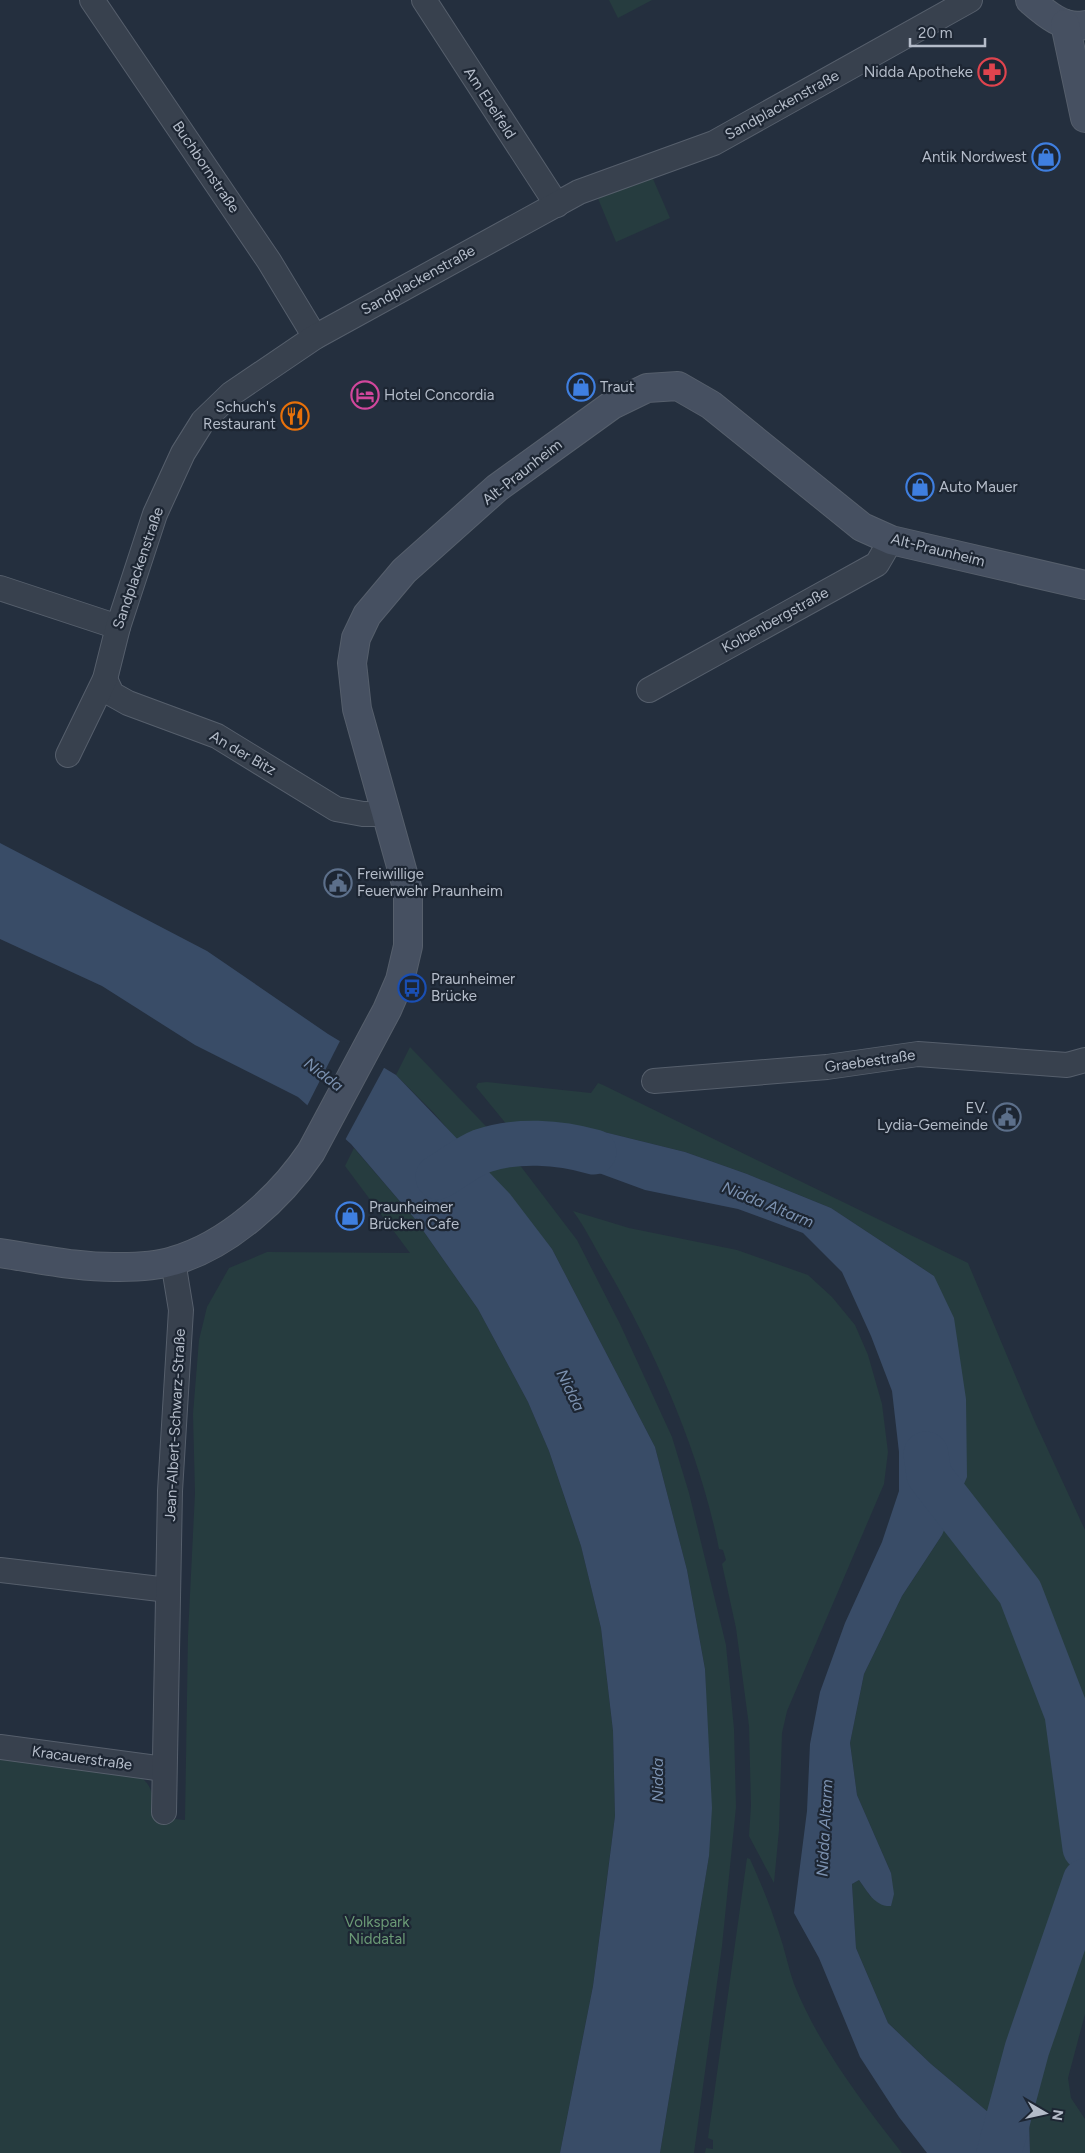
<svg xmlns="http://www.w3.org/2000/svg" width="1085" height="2153" font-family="Figtree,sans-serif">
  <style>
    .green { fill: #263c3f }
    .water { fill: #394c67 }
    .pier { fill: #242f3e }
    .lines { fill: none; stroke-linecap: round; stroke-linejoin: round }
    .river { stroke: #394c67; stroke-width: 45 }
    .minor-casing { stroke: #565f6c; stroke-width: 26 }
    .secondary-casing { stroke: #565f6c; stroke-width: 30 }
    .minor { stroke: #38414e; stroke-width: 24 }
    .secondary { stroke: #465061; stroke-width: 28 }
    .labels { text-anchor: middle; stroke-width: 4.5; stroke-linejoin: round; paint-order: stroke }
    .poi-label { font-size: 15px; fill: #b4bcc9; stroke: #1d2633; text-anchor: start }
    .street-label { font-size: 15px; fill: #b4bcc9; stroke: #1d2633 }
    .park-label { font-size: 15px; fill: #6b9a76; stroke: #1d2633 }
    .water-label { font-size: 16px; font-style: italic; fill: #7c92b1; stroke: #1d2633 }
  </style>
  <rect width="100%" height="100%" fill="#242f3e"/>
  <!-- green -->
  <g class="green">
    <polygon points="609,0 652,0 618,18"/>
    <polygon points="650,172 670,218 616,242 597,196"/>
    <polygon points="410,1047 501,1142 465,1149 433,1112 396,1075"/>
    <polygon points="487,1082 591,1093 598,1083 603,1085 968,1263 1035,1422 1085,1530 1085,2014 1068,2078 1071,2098 1085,2119 1085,2153 1030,2153 1027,2050 988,2112 931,2064 888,2023 856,1948 852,1884 859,1880 871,1897 891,1873 857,1795 850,1743 864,1674 902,1596 942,1535 934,1276 831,1208 747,1174 685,1152 600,1131 535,1126 526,1148 476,1087 478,1083"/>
    <path d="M354,1148L415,1219L478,1309L528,1402L549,1451L581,1546L601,1628L613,1731L615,1816L593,1986L560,2153H0V1757L139,1776C155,1787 153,1799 152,1817L185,1820L188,1635L195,1493L193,1414L199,1340L207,1307L229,1268L267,1252L410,1253L345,1166Z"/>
    <polygon points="519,1164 577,1240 620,1324 672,1437 689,1493 726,1645 734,1729 736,1807 722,1946 694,2153 660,2153 709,1856 705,1669 687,1570 655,1447 552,1249 482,1165"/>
    <path d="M573,1211L629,1228L737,1250L808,1275L832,1297L855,1325L868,1355L882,1404L888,1452L884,1484L787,1711L782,1733L779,1830L774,1883L749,1836L751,1806L749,1726L736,1628L722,1564L726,1560L723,1550L719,1549C700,1452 654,1348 604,1263C594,1246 585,1227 573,1211Z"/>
    <path d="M747,1858L750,1859C761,1883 771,1908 779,1933C785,1950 788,1967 794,1984C819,2046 861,2101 902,2153H705L706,2148L713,2149V2140L708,2138Z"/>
  </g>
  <!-- water -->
  <g class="water">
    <polygon points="0,843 207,951 328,1034 396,1075 510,1194 552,1249 655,1447 687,1570 705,1669 712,1808 709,1856 660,2153 560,2153 593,1986 606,1887 615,1816 613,1731 601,1628 581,1546 549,1451 528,1402 478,1309 415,1219 351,1144 298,1097 195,1045 102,986 0,939"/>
    <path d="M538,1127L600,1131L685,1152L747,1174L831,1208L934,1276L954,1318L966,1399L967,1477L942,1535L902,1596L864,1674L850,1743L857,1795L891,1873L894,1894L891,1906C875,1907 868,1892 859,1880L852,1884L856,1948L888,2023L931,2064L988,2112L1027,2049L1030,2153H927L899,2117L860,2057L819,1958L794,1913L807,1811L810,1744L820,1692L845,1623L882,1542L899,1491V1452L892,1391L871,1336L842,1272L803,1233L738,1209L645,1190L577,1165L532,1142Z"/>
  </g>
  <!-- pier -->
  <polygon class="pier" points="341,1039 385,1066 344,1142 306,1108"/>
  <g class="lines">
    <!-- river -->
    <g class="river">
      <path d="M438,1177C452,1169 467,1157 482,1151C517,1139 559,1142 594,1152"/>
      <polyline points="926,1454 929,1475 1020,1592 1067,1714 1085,1848"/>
      <polyline points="999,2153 1027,2049 1085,1881"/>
    </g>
    <!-- minor casing -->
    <g class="minor-casing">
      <g id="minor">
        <polyline points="92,0 269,261 315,337"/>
        <polyline points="424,0 557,205"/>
        <polyline points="0,588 118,627"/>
        <polyline points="105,679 112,694 128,703 217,736 336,809 363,814 387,814"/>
        <polyline points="649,690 877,564 891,540"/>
        <polyline points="68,755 105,679 118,627 155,514 183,453 203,421 231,394 315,337 579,192 714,143 970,0"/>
        <polyline points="654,1081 827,1067 918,1054 1067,1065 1085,1060"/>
        <polyline points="0,1570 168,1590"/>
        <polyline points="0,1747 164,1769"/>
        <polyline points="164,1812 170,1491 181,1310 173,1261"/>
      </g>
    </g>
    <!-- secondary casing -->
    <g class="secondary-casing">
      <g id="secondary">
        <path d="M1030,0C1045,13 1064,30 1085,25"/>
        <polyline points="1065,24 1085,118"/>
        <path d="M0,1253C40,1259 80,1268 120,1267C137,1267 157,1266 173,1261C227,1246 280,1198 311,1152L387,1010L400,980L408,946V891L357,709L352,663L356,638L367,615L404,571L497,488L612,405L647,388L678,386L711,405L862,527L891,540L1085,585"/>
      </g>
    </g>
    <!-- minor -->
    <use href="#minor" class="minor"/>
    <!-- secondary -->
    <use href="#secondary" class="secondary"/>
  </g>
  <!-- icons -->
  <defs>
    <g id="pharmacy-ring" transform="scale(1.4375)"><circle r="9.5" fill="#1d2633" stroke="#e0444e" stroke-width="1.5"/><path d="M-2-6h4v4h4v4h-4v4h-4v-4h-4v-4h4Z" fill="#e0444e"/></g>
    <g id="shop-ring" transform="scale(1.4375)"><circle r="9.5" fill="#1d2633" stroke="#3f7fe0" stroke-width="1.5"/><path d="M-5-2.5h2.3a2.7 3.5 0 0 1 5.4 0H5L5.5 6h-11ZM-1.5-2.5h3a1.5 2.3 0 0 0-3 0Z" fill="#3f7fe0"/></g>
    <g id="hotel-ring" transform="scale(1.4375)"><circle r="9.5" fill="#1d2633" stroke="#d1479c" stroke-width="1.5"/><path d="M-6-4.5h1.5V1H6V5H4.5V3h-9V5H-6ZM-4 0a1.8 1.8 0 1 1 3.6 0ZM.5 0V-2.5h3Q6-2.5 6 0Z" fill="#d1479c"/></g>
    <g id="restaurant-ring" transform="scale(1.4375)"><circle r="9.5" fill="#1d2633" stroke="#e8710a" stroke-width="1.5"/><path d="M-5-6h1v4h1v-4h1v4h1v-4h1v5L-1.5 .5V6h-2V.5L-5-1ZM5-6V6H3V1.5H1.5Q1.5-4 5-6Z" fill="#e8710a"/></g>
    <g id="civic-ring" transform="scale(1.4375)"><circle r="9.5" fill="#1d2633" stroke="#5c6f8a" stroke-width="1.5"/><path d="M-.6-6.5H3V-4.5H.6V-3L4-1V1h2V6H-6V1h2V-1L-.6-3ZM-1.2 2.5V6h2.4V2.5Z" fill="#5c6f8a"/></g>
    <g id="bus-ring" transform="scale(1.4375)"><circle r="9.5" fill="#1d2633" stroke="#1a4fb4" stroke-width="1.5"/><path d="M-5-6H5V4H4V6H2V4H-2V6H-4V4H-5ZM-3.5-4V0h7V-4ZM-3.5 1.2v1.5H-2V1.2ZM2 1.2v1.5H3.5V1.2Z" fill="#1a4fb4"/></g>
  </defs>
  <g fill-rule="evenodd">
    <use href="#pharmacy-ring" x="992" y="72"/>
    <use href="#shop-ring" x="1046" y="157"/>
    <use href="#shop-ring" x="581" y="387"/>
    <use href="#hotel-ring" x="365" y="395"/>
    <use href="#restaurant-ring" x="295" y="416"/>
    <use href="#shop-ring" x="920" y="487"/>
    <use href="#civic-ring" x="338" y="883"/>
    <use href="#bus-ring" x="412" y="988"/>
    <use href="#civic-ring" x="1007" y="1117"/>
    <use href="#shop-ring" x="350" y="1216"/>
  </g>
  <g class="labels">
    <!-- poi labels -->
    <g class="poi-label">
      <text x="973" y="77" text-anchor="end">Nidda Apotheke</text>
      <text x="1027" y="162" text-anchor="end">Antik Nordwest</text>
      <text x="600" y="392">Traut</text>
      <text x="384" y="400">Hotel Concordia</text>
      <text x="276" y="412" text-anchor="end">Schuch's<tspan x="276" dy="17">Restaurant</tspan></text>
      <text x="939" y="492">Auto Mauer</text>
      <text x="357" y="879">Freiwillige<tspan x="357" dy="17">Feuerwehr Praunheim</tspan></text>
      <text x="431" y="984">Praunheimer<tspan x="431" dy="17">Brücke</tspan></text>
      <text x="988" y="1113" text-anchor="end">EV.<tspan x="988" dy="17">Lydia-Gemeinde</tspan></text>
      <text x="369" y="1212">Praunheimer<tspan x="369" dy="17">Brücken Cafe</tspan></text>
    </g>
    <!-- street labels -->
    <g class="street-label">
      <text transform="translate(490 103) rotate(57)" y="5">Am Ebelfeld</text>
      <text transform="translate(782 105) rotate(-29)" y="5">Sandplackenstraße</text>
      <text transform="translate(206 167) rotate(56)" y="5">Buchbornstraße</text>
      <text transform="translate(418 280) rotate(-29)" y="5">Sandplackenstraße</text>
      <text transform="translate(522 472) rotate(-38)" y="5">Alt-Praunheim</text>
      <text transform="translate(938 550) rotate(14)" y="5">Alt-Praunheim</text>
      <text transform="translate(138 568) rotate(-71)" y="5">Sandplackenstraße</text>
      <text transform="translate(775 620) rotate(-29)" y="5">Kolbenbergstraße</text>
      <text transform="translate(243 753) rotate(30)" y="5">An der Bitz</text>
      <text transform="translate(870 1061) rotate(-8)" y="5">Graebestraße</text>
      <text transform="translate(175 1425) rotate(-87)" y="5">Jean-Albert-Schwarz-Straße</text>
      <text transform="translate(82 1758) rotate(8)" y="5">Kracauerstraße</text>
    </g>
    <!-- park labels -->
    <g class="park-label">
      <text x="377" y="1927">Volkspark<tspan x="377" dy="17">Niddatal</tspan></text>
    </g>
    <!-- water labels -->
    <g class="water-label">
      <text transform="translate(324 1074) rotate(37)" y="6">Nidda</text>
      <text transform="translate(768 1204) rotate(22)" y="6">Nidda Altarm</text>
      <text transform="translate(571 1390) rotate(64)" y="6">Nidda</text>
      <text transform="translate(657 1780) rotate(-90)" y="6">Nidda</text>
      <text transform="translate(824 1828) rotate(-87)" y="6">Nidda Altarm</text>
    </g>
  </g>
  <!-- north arrow -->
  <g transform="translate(1045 2113) rotate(99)" stroke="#1d2633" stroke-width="4" paint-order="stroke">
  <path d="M0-4L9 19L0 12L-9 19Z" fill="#b4bcc9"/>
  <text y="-8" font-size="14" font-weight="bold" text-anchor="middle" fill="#b4bcc9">N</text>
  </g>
  <!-- scale -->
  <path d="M910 38v8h75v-8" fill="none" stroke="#b4bcc9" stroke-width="2.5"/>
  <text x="918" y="38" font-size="15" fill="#b4bcc9" stroke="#1d2633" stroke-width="4" paint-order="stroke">20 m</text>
</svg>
